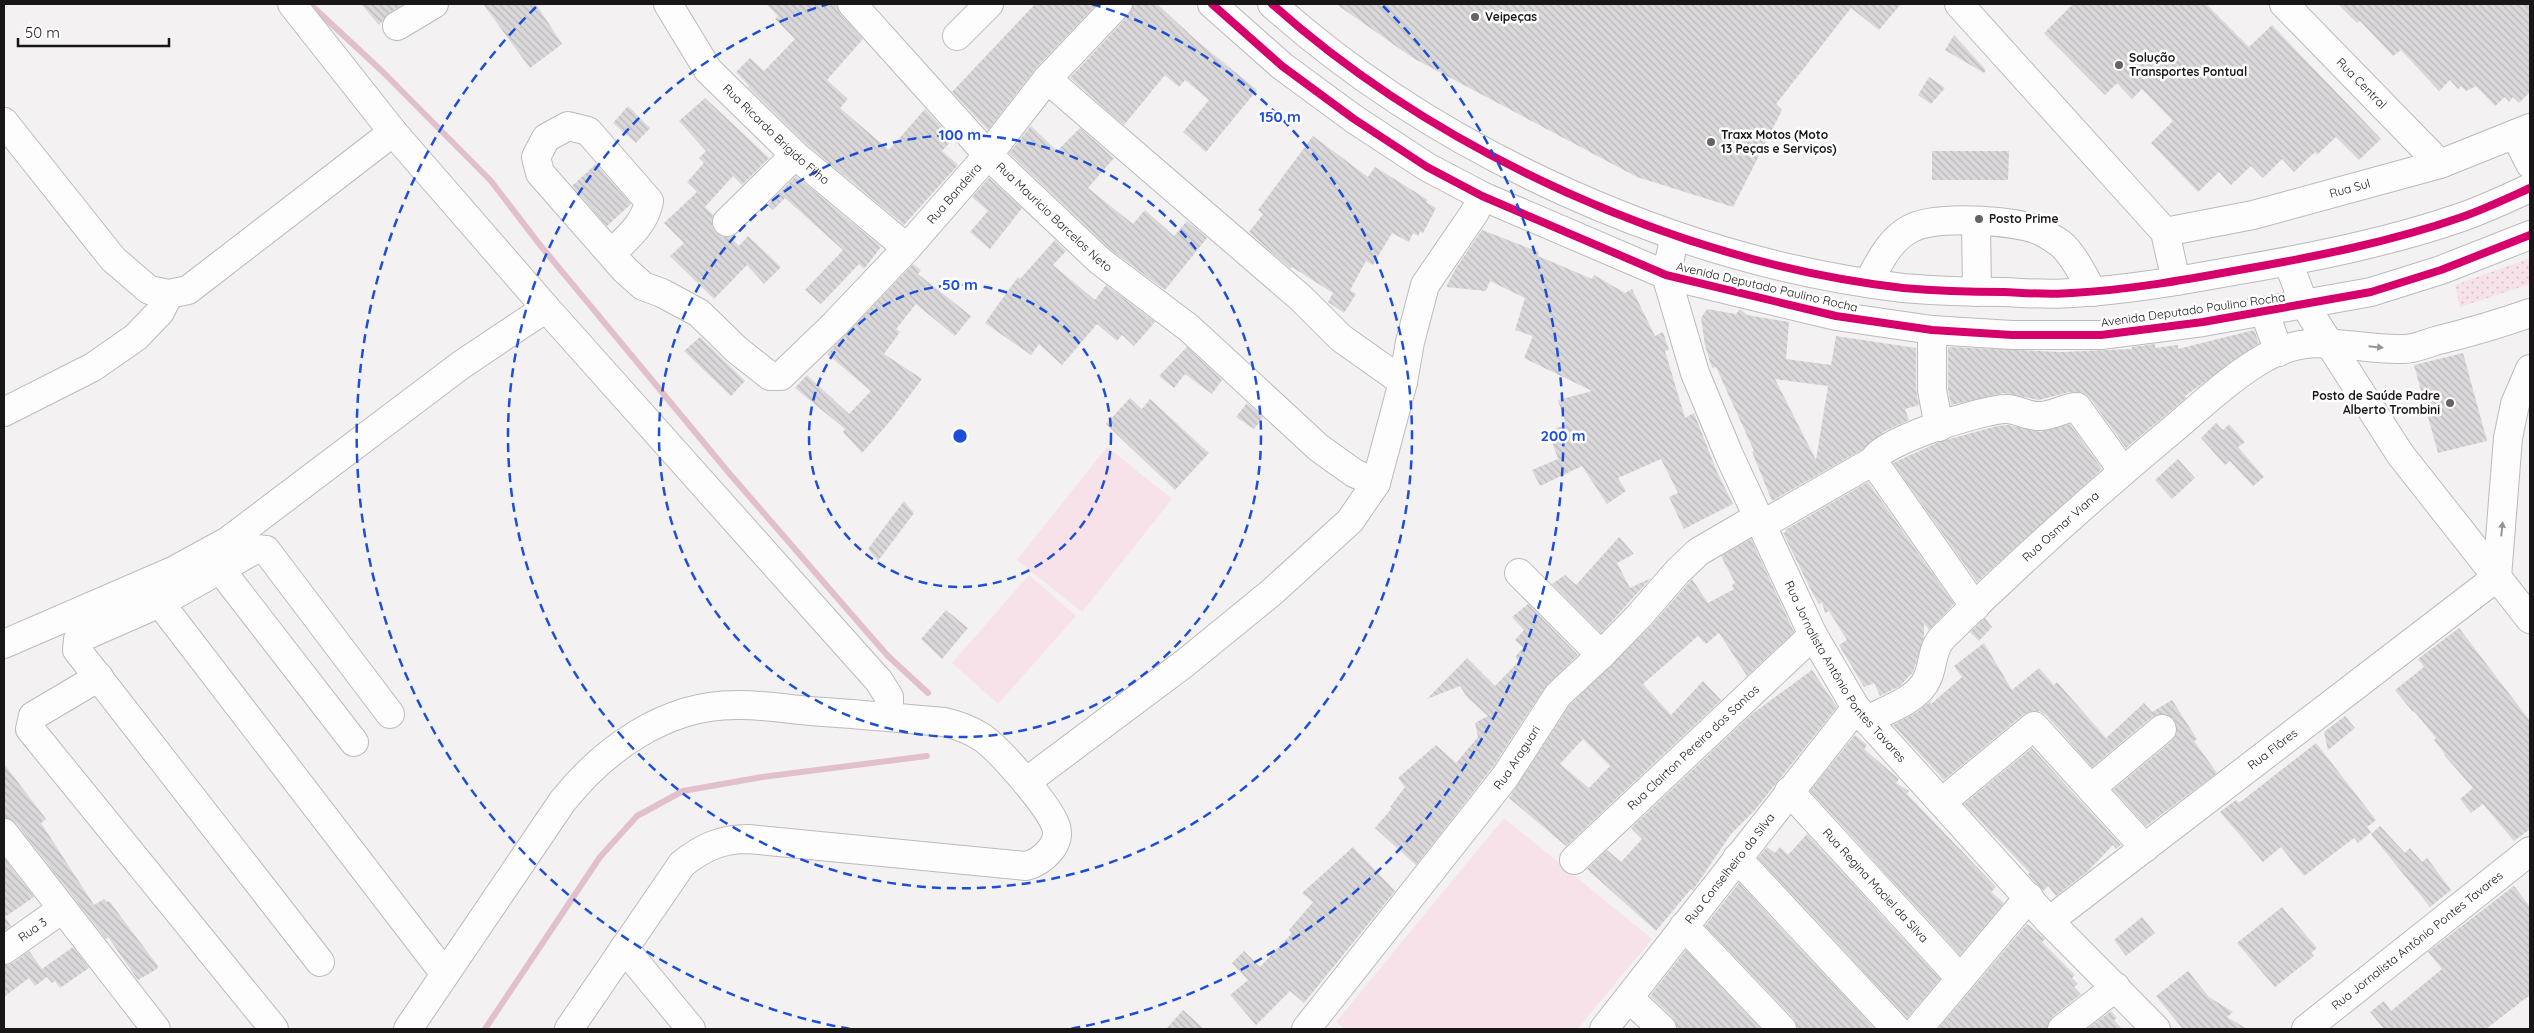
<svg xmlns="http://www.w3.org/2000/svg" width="2534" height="1033" font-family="Quicksand,sans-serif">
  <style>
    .grass { fill: url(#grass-dots) }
    .pitch { fill: #f7e2ea }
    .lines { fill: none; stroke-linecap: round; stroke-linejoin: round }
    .stream { stroke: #e2bfcc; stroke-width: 6 }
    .building { fill: url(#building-back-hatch); fill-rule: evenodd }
    .minor-casing { stroke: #bcbabb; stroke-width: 30 }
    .major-casing { stroke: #bcbabb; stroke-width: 30 }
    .minor { stroke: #fdfdfd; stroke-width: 28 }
    .major { stroke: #fdfdfd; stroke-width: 28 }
    .cycleway-casing { stroke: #fffefe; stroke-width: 11 }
    .cycleway { stroke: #d6006c; stroke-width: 8 }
    .oneway { fill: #969596 }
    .ring { fill: none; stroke: #1d4ed8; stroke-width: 2.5; stroke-dasharray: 9 6 }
    .poi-dot { fill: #656364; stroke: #fffefe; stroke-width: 2 }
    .labels { text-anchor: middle; stroke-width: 5; stroke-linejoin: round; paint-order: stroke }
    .poi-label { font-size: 12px; font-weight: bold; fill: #181617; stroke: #fffefe; text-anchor: start }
    .street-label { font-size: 12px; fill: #181617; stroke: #fffefe }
    .centre { fill: #1d4ed8; stroke: #fffefe; stroke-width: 2.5 }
    .ring-label { font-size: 15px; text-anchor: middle; font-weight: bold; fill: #1d4ed8; stroke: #fffefe; stroke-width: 5; stroke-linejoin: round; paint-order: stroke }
  </style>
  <defs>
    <pattern id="grass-dots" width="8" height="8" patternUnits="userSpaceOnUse" patternTransform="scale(1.25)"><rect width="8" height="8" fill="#f7e2ea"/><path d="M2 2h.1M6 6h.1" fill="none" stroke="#d3c1c8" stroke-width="1.8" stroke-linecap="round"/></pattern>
    <pattern id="building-back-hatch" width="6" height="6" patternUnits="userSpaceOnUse" patternTransform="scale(1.25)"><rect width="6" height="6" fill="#dad8da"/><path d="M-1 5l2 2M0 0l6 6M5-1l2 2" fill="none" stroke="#bab9ba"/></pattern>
  </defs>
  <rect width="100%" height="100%" fill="#f3f1f2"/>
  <!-- grass -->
  <polygon class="grass" points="2530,258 2530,284 2460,307 2455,285"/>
  <!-- pitch -->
  <g class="pitch">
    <polygon points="1107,447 1172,499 1082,612 1017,560"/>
    <polygon points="1029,575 1076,616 998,704 952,663"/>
    <polygon points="1504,818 1652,939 1577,1029 1345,1029 1336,1022"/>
  </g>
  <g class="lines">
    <!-- stream -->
    <g class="stream">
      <polyline points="310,4 384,73 491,181 540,245 729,473 866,631 888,656 928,693"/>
      <polyline points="485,1029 600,857 637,816 683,791 762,777 927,756"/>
    </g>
  </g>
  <!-- building -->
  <g class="building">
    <polygon points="361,4 404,4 389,13 379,25"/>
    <polygon points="483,4 536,4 562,44 530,68"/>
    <polygon points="766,4 837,4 840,14 863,39 827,80 848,99 840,108 889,150 925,109 953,139 942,151 958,165 904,225 805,143 748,87 749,86 736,72 750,58 764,71 795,39 775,19 778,16"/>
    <polygon points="1035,4 1097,4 1036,68 988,130 952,92"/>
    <polygon points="1133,4 1157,4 1196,40 1257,90 1206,152 1183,132 1209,100 1185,80 1179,87 1165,75 1124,125 1070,78 1129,15"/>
    <polygon points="1336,4 1901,4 1879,30 1851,8 1776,104 1782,110 1733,207 1637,177 1413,58"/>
    <polygon points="2073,4 2206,4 2249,47 2272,25 2381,139 2359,160 2336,137 2317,155 2315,152 2294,172 2282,159 2263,178 2251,166 2231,185 2219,172 2198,192 2151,143 2173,121 2142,89 2132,99 2117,83 2105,95 2044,33"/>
    <polygon points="2338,4 2530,4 2530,92 2519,103 2513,97 2509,102 2505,97 2495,106 2476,86 2466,91 2461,86 2458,89 2450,80 2439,91 2401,50 2393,56 2360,21 2357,23"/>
    <polygon points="1954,35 1986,70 1984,73 1945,50"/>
    <polygon points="1929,77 1945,88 1931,104 1918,95"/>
    <polygon points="705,98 769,158 742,185 733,176 705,207 713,215 712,226 716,233 723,237 731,237 739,246 748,236 781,267 764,284 747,265 714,299 670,256 684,243 664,223 697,192 687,182 704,163 699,158 706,151 679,121"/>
    <polygon points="628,106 650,128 636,143 613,123"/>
    <polygon points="1031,126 1057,151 1080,128 1114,158 1088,188 1133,224 1145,210 1174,236 1187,221 1207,238 1165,290 1110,249 1009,153"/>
    <polygon points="1313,136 1368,177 1375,167 1428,200 1426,202 1436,208 1423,233 1420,232 1418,236 1413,233 1409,242 1392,233 1373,265 1366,261 1350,290 1356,294 1344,313 1328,302 1333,293 1292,267 1291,269 1249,232 1263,214 1258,210"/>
    <polygon points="1932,151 2009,151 2008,180 1932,180"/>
    <polygon points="596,164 631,204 607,226 572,186"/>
    <polygon points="796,176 881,247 864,269 859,264 821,304 805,290 843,250 785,198 773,210 767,205"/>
    <polygon points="989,178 1022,208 990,249 970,232 988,211 972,197"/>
    <polygon points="1482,230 1539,252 1538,256 1592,279 1594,275 1625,293 1632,289 1655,336 1663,332 1669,350 1665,351 1685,418 1694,413 1717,472 1733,504 1684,529 1669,497 1678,493 1661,459 1618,478 1626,491 1607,504 1582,466 1540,486 1532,470 1558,459 1551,439 1555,438 1553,429 1566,425 1558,400 1592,391 1524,358 1533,336 1515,330 1525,298 1490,281 1486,291 1446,287 1456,268"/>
    <polygon points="1055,240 1066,251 1053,265 1095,300 1106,285 1155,322 1134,346 1122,335 1117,341 1097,324 1062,365 1039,344 1031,355 985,323 1018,277 1020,279"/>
    <polygon points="913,264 921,270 918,274 971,316 955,336 916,304 896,329 900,332 884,354 922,379 892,419 862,453 843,432 845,429 795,388 807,375 849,414 871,391 827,354"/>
    <path d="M1707,309L1736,314L1740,309L1747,315L1789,322L1786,359L1831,365L1836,336L1916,348V390L1919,405L1905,409L1909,420L1885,431L1863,449L1772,501L1752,452L1754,451L1716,367L1712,368L1705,345L1701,318ZM1775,379L1828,386L1816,460Z"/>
    <polygon points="2254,330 2259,343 2185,396 2186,398 2126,448 2090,398 2083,393 2069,392 2039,400 2004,393 1951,405 1948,389 1948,347 2062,352 2132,349 2132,347 2155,344 2155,348 2178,345 2178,349"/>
    <polygon points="700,337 745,381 731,396 684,351"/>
    <polygon points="1187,347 1222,380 1212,394 1185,374 1174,388 1159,376"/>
    <polygon points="2463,353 2487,441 2438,453 2414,365"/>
    <polygon points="1130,398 1142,409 1150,399 1209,453 1175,490 1106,424"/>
    <polygon points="1247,403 1263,417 1254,429 1236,417"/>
    <polygon points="2216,423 2223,430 2229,424 2245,442 2238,447 2264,477 2253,486 2230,461 2225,465 2201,438"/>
    <polygon points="2070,424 2102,469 1977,582 1893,463 1939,442 1997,426 2008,425 2040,432"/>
    <polygon points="2178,459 2195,478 2172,499 2155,480"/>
    <polygon points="1868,482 1954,604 1929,630 1924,623 1924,637 1913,672 1900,686 1880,696 1874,683 1864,687 1839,645 1847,640 1829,611 1825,613 1822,602 1819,604 1813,594 1783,533 1786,532 1785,530"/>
    <polygon points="904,501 914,513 878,561 868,549"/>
    <polygon points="1619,537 1634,554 1617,563 1630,588 1651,578 1601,633 1552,584 1565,575 1576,585"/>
    <path d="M1751,539L1794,632L1747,676L1719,633L1706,644L1698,636L1643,684L1671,715L1703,681L1721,700L1566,846L1509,798L1570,705L1650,627L1692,579L1708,603L1734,589L1732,585L1735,583L1721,556ZM1583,739L1610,766L1589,788L1560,764Z"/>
    <polygon points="1528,604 1578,655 1545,687 1492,768 1416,865 1375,828 1392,808 1390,807 1405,787 1398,778 1436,745 1456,763 1478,737 1475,723 1488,716 1467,697 1460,686 1427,699 1467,658 1495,686 1519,661 1515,657 1523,648 1515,640 1524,630 1512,617"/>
    <polygon points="946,610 968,628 942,659 921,639"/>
    <polygon points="1985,618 1992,627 1979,641 1970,632"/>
    <polygon points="2459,628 2530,721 2530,829 2514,841 2483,804 2471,813 2460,799 2473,788 2444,755 2445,754 2434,740 2436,738 2414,711 2413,712 2395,690 2424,667 2418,659"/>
    <polygon points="1984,643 2012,690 2039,668 2054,685 2057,682 2106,738 2144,703 2152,712 2172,700 2197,739 2194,741 2217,773 2146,826 2113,790 2172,741 2176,735 2177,727 2174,719 2168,715 2160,714 2152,717 2092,767 2046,715 2039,711 2032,711 2024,714 1944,780 1893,725 1917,712 1931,701 1931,704 1962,677 1954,666"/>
    <polygon points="1812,670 1837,707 1754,811 1731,834 1693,890 1691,889 1656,931 1587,869 1607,850 1621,862 1642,839 1631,828 1752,714"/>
    <polygon points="2345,716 2355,728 2328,750 2324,732"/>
    <polygon points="1855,735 1867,745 1864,749 1899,779 1896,783 1909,791 1907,794 1996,887 1991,892 2004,903 1960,955 1810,791"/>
    <polygon points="2316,743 2376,820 2367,827 2371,832 2358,843 2354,838 2304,876 2281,847 2263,862 2220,812 2236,800 2239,803"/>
    <polygon points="2032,748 2121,845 2116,849 2113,845 2088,871 2056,896 2048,886 2043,891 2028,874 2030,873 1964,804"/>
    <polygon points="4,764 46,819 41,823 94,905 104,899 106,902 109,901 158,966 157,969 138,980 108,937 106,939 16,823 4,818"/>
    <polygon points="2380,826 2405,853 2410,848 2422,862 2427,858 2451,890 2430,907 2371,834"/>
    <polygon points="1807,834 1940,979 1907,1018 1758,858 1767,847 1775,853 1780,847 1788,855"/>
    <polygon points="1353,847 1395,891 1304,1003 1290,991 1256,1025 1230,995 1248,980 1232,963 1244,951 1260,967 1292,933 1289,930 1313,902 1302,893"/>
    <polygon points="4,858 34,897 5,917 11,926 4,931"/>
    <polygon points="1739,883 1875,1029 1797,1029 1793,1018 1705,926"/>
    <polygon points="2514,886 2530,907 2530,995 2486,1029 2384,1029 2370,1012 2384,1001 2391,1011 2442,969 2428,952"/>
    <polygon points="2282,907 2317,948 2311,953 2314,956 2275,987 2237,943"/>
    <polygon points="2142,917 2155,933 2126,956 2114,940"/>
    <polygon points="2027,924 2045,939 2042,942 2075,975 2072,978 2078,984 2074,987 2081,994 2052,1017 2047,1029 1938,1029"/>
    <polygon points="73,947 89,968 60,988 55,981 52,983 47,977 35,986 29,978 4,997 4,965 13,963 29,951 42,969"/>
    <polygon points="1686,950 1761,1029 1677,1029 1673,1018 1650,996"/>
    <polygon points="2188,971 2209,997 2233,1012 2227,1017 2247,1029 2183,1029 2156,996"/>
    <polygon points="1183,1010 1204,1029 1166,1029"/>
    <polygon points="2111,1011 2117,1018 2114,1020 2122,1029 2087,1029"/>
  </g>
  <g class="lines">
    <!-- minor casing -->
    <g class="minor-casing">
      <g id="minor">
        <polyline points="292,4 393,132 546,308 879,681 889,697 889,717"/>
        <path id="s1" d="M668,4L708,70L795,155L907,248"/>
        <path id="s2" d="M852,4L988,155L1100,261L1189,328L1319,448L1354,473L1376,483"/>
        <polyline points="1959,4 2165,232 2176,281"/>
        <path id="s3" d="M2284,4L2440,164"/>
        <polyline points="397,26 434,4"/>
        <polyline points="957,36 989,4"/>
        <polyline points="1047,79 1302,299 1341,338 1403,382"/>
        <polyline points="4,122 113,259 149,290 169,294 188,290 393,132"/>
        <polyline points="2515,134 2530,164"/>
        <polyline points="727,222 795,155"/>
        <polyline points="1976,222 1977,292"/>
        <path id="s4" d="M2165,232L2253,215L2440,164L2530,128"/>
        <path id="s5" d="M1675,236L1666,275L1695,373L1729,455L1813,635L1856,708L2049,921L2156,1029"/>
        <path id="s6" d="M611,254C627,238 645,224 649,201L588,131L568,126L546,138L536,157L540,173L625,270L643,286L662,293L699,313L737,350L770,376H781L834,325L907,248L988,155L1047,79L1118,4"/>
        <path d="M1868,283C1879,263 1889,240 1910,229C1935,215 2011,220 2038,230C2045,233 2054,239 2061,244C2074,255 2084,277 2093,292"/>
        <polyline points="2264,311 2279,352"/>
        <polyline points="1932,330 1932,390 1939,427"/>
        <polyline points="4,412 93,367 136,337 160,312 169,294"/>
        <polyline points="1873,461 1975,607"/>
        <path d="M1762,525L1873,461C1880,441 1984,409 2006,409C2018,409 2029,417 2040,416C2053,416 2065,407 2077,407L2123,471"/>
        <polyline points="220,569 354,742"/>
        <polyline points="1519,573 1601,655"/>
        <polyline points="160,603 445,974"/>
        <polyline points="4,644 175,570 228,541 461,365 546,308"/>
        <polyline points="99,677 33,716 30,729 274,1029"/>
        <path id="s7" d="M1867,720C1886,710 1918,700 1927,679C1934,665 1931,649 1943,637C2016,565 2093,496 2172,430C2202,405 2232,376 2266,357C2317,330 2353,351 2404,349C2414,349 2425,344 2435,341C2468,333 2499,324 2530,313"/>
        <polyline points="1026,782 1185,663 1272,592 1350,521 1376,483 1403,382 1410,342 1425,285 1475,212 1482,196"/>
        <polyline points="2091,788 2162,729"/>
        <path id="s8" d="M1789,791L1960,978"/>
        <polyline points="1942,802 2034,726 2145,848"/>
        <polyline points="4,833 156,1029"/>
        <polyline points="1737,858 1896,1029"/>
        <path id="s9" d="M1574,860L1813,635"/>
        <path id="s10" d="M2049,921L2497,577"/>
        <polyline points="1684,926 1782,1029"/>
        <polyline points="624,948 691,1029"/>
        <path id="s11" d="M4,950L62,909"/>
        <polyline points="320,962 77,650 78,639 160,603 256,549 266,550 390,714"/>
        <polyline points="1629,998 1662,1029"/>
        <path d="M408,1029L562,802C603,750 665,705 735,705C760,704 786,709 811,711C855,714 900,718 944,722C958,725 971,730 983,738C1002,752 1046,803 1055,824C1064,843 1042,862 1026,866L748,839C722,839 703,847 682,864L569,1029"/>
        <path id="s12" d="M1306,1029L1505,777L1558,695L1601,655L1639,616L1678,571L1698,552L1758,517"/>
        <path id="s13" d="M1604,1029L1856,708"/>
        <polyline points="1918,1029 2029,897"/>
        <polyline points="2062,1029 2116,987"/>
        <path id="s14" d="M2306,1029L2530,851"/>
      </g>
    </g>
    <!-- major casing -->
    <g class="major-casing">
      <g id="major">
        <polyline points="1212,4 1282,66 1354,119 1427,167 1482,196 1666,275 1836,316 1932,330 2012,335 2101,335 2203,322 2371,292 2441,270 2530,235"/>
        <path d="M1272,4C1440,154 1680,262 1903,288C1937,291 1971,292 2004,292C2027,293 2049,295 2072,293C2128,290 2184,280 2239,270C2314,257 2390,242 2462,217C2485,209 2508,198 2530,188"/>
        <polyline points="2288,262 2304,304 2400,454 2530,619"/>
        <polyline points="2497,577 2508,438 2515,404 2530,369"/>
      </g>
    </g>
    <!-- minor -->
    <use href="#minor" class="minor"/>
    <!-- major -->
    <use href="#major" class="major"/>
    <!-- cycleway casing -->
    <g class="cycleway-casing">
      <g id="cycleway">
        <polyline points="1212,4 1282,66 1354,119 1427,167 1482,196 1666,275 1836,316 1932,330 2012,335 2101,335 2203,322 2371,292 2441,270 2530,235"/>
        <path d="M1272,4C1440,154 1680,262 1903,288C1937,291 1971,292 2004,292C2027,293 2049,295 2072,293C2128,290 2184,280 2239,270C2314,257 2390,242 2462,217C2485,209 2508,198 2530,188"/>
      </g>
    </g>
    <!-- cycleway -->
    <use href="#cycleway" class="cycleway"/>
  </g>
  <!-- one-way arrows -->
  <defs><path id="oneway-solid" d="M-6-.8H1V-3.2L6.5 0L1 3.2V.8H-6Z" transform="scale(1.25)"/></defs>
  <g class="oneway">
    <use href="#oneway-solid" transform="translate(2376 347) rotate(6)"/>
    <use href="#oneway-solid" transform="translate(2502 529) rotate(-84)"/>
  </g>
  <!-- distance rings -->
  <g class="ring">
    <circle cx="960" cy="436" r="151"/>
    <circle cx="960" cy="436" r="301"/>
    <path d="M1092 4A452 452 0 1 1 828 4"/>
    <path d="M850 1029A603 603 0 0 1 537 6M1383 6A603 603 0 0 1 1070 1029"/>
  </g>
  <!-- markers -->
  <g class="poi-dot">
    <circle cx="1475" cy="17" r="5"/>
    <circle cx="2119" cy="65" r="5"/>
    <circle cx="1711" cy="142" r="5"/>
    <circle cx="1979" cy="219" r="5"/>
    <circle cx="2450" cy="403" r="5"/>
  </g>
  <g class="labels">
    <!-- poi labels -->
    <g class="poi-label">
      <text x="1485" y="21">Veipeças</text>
      <text x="2129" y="62">Solução<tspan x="2129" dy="14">Transportes Pontual</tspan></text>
      <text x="1721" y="139">Traxx Motos (Moto<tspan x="1721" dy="14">13 Peças e Serviços)</tspan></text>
      <text x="1989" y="223">Posto Prime</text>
      <text x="2440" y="400" text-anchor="end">Posto de Saúde Padre<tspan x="2440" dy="14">Alberto Trombini</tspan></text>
    </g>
    <!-- street labels -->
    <g class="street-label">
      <text dy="4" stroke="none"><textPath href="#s3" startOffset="111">Rua Central</textPath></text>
      <text dy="4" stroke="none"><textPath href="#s1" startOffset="171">Rua Ricardo Brigido Filho</textPath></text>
      <text dy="4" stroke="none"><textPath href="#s4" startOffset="190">Rua Sul</textPath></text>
      <text dy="4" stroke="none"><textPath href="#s6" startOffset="816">Rua Bandeira</textPath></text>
      <text dy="4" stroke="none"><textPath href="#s2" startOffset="294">Rua Mauricio Barcelos Neto</textPath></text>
      <text transform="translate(1767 287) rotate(13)" y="4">Avenida Deputado Paulino Rocha</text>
      <text transform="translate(2193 310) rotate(-8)" y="4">Avenida Deputado Paulino Rocha</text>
      <text dy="4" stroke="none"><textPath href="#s7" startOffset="281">Rua Osmar Viana</textPath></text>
      <text dy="4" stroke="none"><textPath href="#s5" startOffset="478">Rua Jornalista Antônio Pontes Tavares</textPath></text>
      <text dy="4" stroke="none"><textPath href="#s9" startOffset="164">Rua Clairton Pereira dos Santos</textPath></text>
      <text dy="4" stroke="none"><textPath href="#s10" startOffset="282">Rua Flôres</textPath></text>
      <text dy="4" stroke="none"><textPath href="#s12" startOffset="344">Rua Araguari</textPath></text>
      <text dy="4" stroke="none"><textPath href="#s13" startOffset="204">Rua Conselheiro da Silva</textPath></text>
      <text dy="4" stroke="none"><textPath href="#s8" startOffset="128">Rua Regina Maciel da Silva</textPath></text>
      <text dy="4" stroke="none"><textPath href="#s11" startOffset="35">Rua 3</textPath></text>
      <text dy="4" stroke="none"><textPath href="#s14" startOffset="142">Rua Jornalista Antônio Pontes Tavares</textPath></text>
    </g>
  </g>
  <circle cx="960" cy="436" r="8" class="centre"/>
  <g class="ring-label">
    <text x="1280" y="122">150 m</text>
    <text x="960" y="140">100 m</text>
    <text x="960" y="290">50 m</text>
    <text x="1563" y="441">200 m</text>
  </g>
  <!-- border -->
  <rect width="2534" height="1033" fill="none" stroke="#181617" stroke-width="10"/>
  <!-- scale -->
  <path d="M18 38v8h151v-8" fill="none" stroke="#181617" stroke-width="2.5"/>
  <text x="25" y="38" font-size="15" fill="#181617" stroke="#fffefe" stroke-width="4" paint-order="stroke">50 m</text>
</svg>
